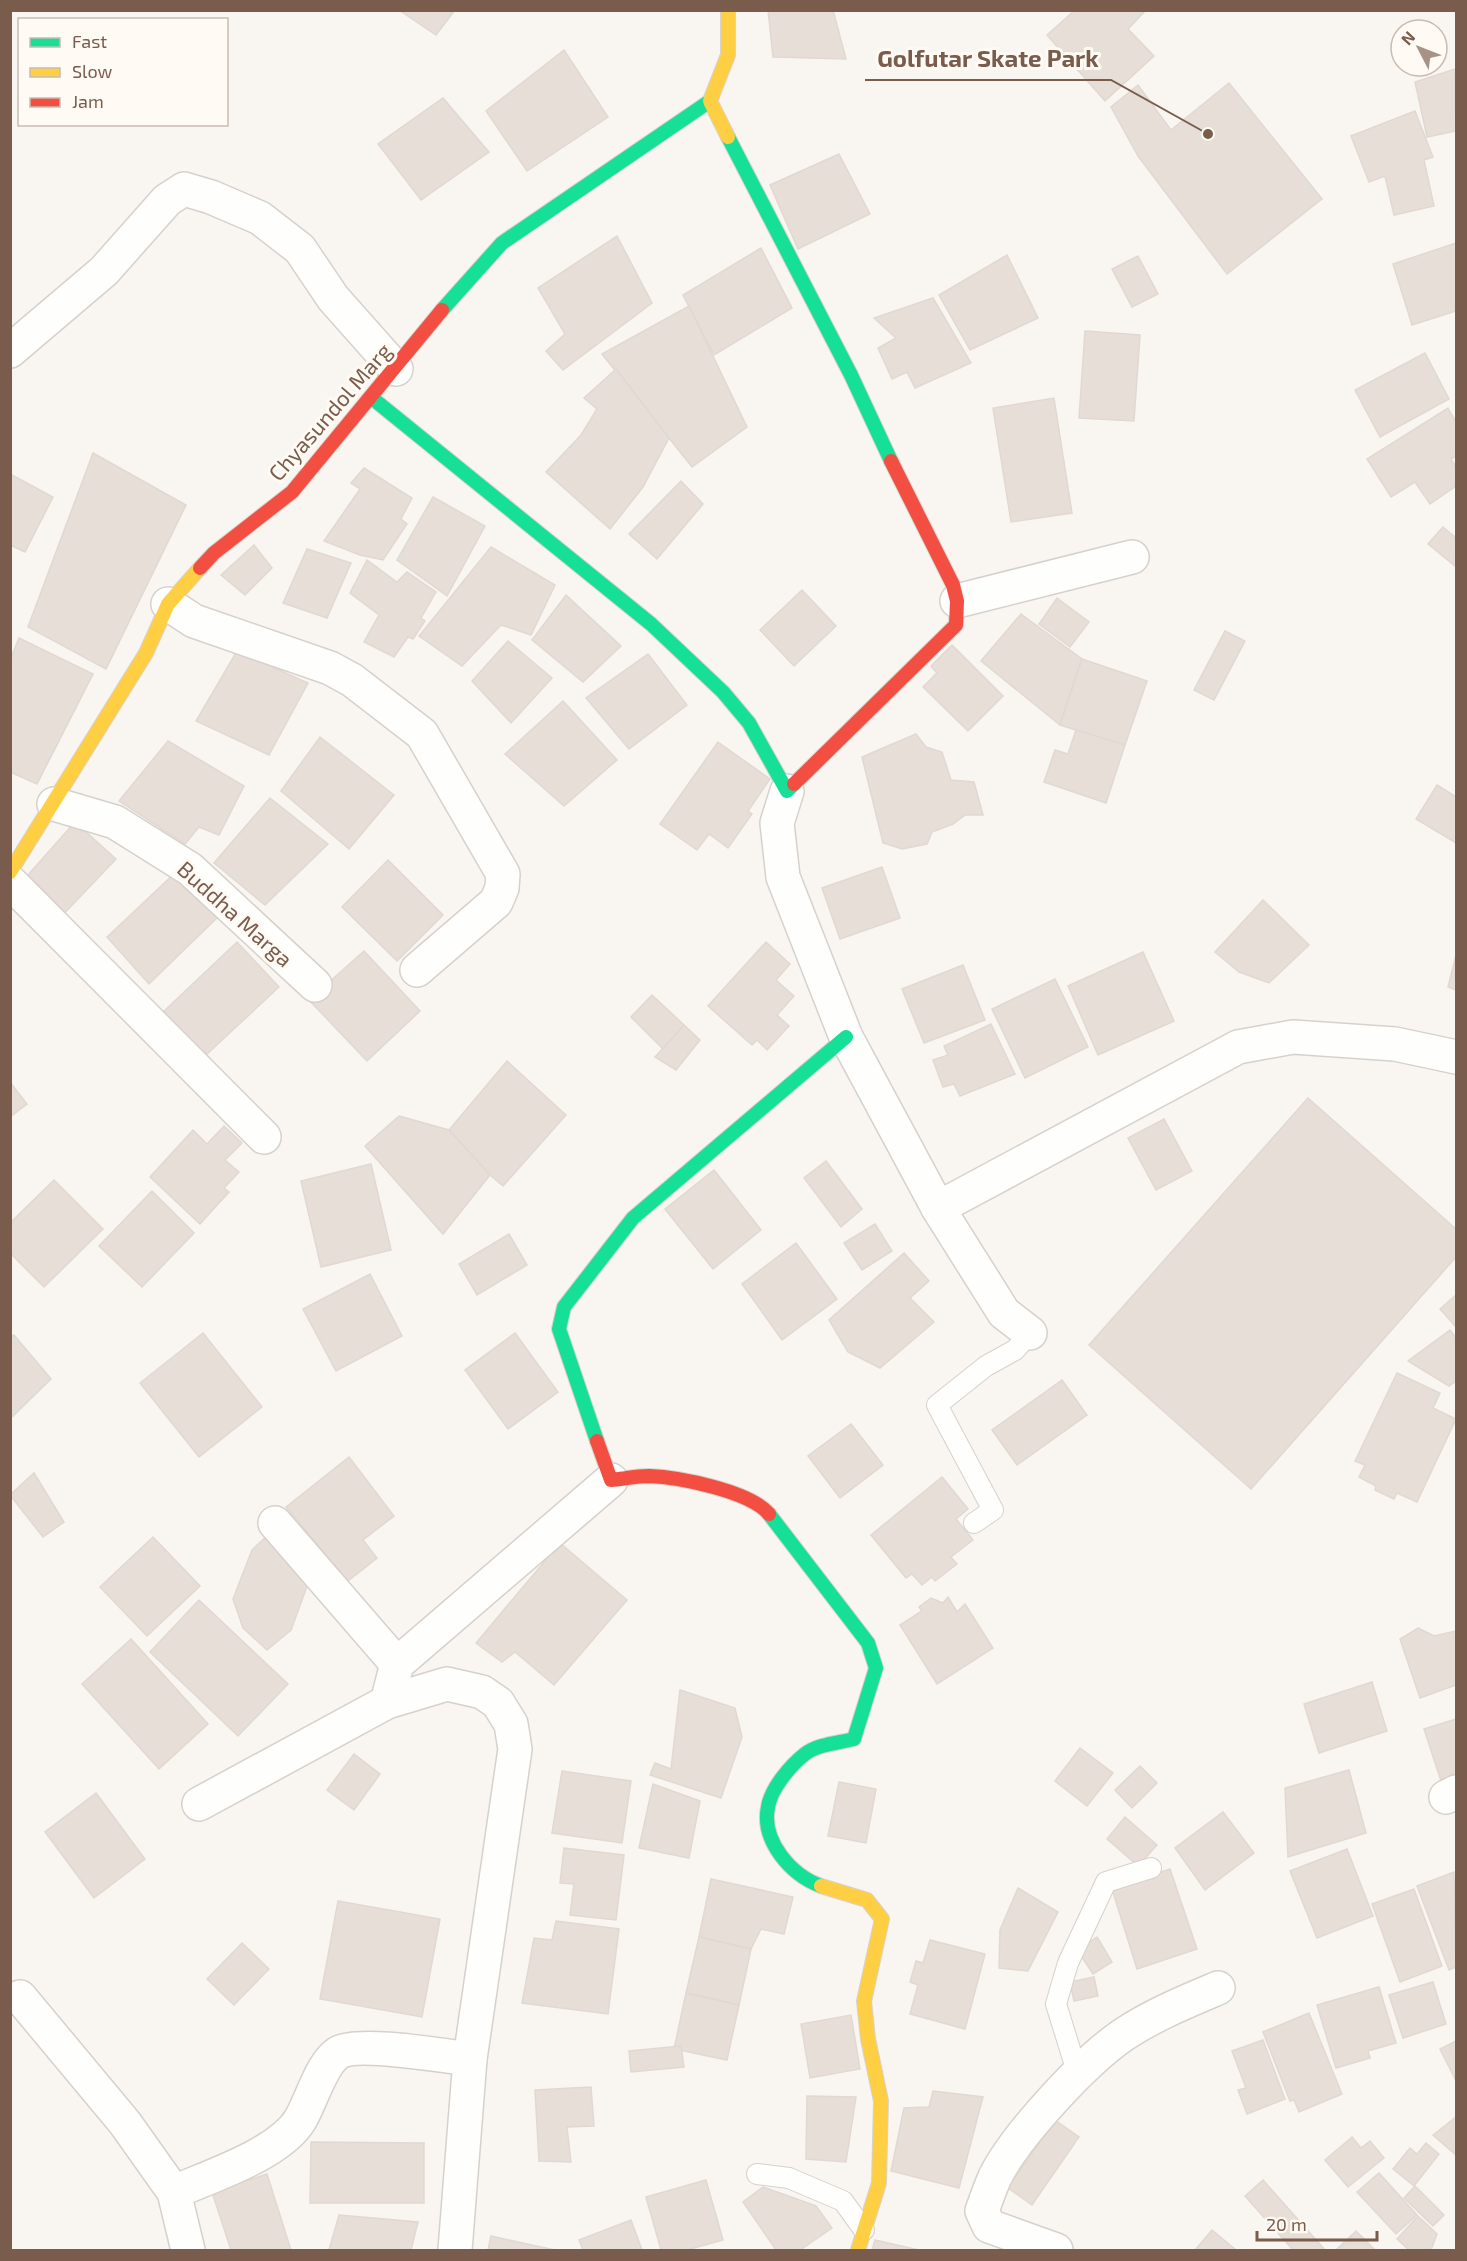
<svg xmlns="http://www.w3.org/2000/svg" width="1467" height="2261" font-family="'Exo 2',sans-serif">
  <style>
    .building { fill: #e6ded7; stroke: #e2d8d2; stroke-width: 1.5 }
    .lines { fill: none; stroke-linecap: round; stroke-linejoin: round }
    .lane-casing { stroke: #d7d1cb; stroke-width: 22 }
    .street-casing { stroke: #d7d1cb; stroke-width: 36 }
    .fast-casing { stroke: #d9d2cb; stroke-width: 16 }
    .slow-casing { stroke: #d9d2cb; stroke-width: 16 }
    .jam-casing { stroke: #d9d2cb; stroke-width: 16 }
    .lane { stroke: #fefefd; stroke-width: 20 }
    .street { stroke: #fefefd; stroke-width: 33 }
    .fast { stroke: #16e098; stroke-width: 14 }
    .slow { stroke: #ffcf43; stroke-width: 14 }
    .jam { stroke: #f24e42; stroke-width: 14 }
    .labels { text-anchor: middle; stroke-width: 6; stroke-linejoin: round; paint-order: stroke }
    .street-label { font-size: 22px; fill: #7a5c4d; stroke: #fffaf3 }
    .leader { fill: none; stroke: #7a5c4d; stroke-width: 2 }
    .callout-dot { fill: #7a5c4d; stroke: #fffaf3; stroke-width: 2 }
    .callout-label { font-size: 24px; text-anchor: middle; font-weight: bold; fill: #7a5c4d; stroke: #fffaf3; stroke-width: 6; stroke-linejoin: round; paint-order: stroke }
  </style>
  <rect width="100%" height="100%" fill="#f9f5f0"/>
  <!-- building -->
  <g class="building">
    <polygon points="399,10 455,10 436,35"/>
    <polygon points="768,10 833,10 846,59 773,57"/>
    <polygon points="1075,10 1146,10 1128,29 1154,56 1105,101 1047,35"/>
    <polygon points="564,50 608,117 527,171 486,111"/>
    <polygon points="1455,69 1456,131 1427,137 1415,82"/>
    <polygon points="1229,83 1322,199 1227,274 1138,156 1111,107 1138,85 1171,130"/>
    <polygon points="443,98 489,152 421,200 378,144"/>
    <polygon points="1415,111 1433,157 1424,160 1434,206 1394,215 1385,176 1369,182 1351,136"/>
    <polygon points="839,154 870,214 798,249 770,185"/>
    <polygon points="617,236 652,303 563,370 546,351 565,334 538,288"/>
    <polygon points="1456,243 1456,311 1412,325 1393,264"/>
    <polygon points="761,248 792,308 714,355 683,295"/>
    <polygon points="1007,255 1038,318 970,350 939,295"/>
    <polygon points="1138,256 1158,294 1132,307 1112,269"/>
    <polygon points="933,298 971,363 915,388 907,372 892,379 878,348 896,338 874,318"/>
    <polygon points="689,306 747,427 692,467 602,354"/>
    <polygon points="1085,331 1140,335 1134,421 1079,418"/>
    <polygon points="1425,353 1449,399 1380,437 1355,390"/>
    <polygon points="616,369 669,438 643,487 610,529 546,472 581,435 597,409 584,398"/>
    <polygon points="1054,398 1072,513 1011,522 993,408"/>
    <polygon points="1448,408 1456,422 1456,456 1451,459 1456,467 1456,486 1430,504 1415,482 1391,497 1367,459"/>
    <polygon points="93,453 186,505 106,669 28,627"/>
    <polygon points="364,468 412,498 401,519 407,524 383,560 360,555 324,541 360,489 351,483"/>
    <polygon points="10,474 53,497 25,552 10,545"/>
    <polygon points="681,481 703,504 657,559 629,534"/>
    <polygon points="433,497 485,526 447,596 397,560"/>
    <polygon points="1443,527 1456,538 1456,567 1428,544"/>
    <polygon points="254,545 272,568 245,595 221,575"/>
    <polygon points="491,547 555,585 531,635 501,625 462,666 419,636"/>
    <polygon points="307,549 351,563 327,618 283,603"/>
    <polygon points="367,560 397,582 407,572 436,592 421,618 425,621 413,639 408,637 394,657 364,642 379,615 350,593"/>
    <polygon points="802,590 836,626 794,666 760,630"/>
    <polygon points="566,595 621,646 583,682 532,640"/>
    <polygon points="1057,598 1089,622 1070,647 1039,624"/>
    <polygon points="1021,614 1082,659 1060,725 981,661"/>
    <polygon points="1225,631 1245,641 1214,700 1194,690"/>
    <polygon points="19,638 93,674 37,784 10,772 10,660"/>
    <polygon points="508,641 552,678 511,723 472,681"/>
    <polygon points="952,645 1003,696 968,731 923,687 937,673 931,666"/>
    <polygon points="237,651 308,683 269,755 196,721"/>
    <polygon points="648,654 687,705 629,749 586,698"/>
    <polygon points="1082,659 1147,681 1125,745 1060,725"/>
    <polygon points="563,701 617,760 564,806 505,754"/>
    <polygon points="1076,730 1125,745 1106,803 1044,782 1055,750 1068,754"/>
    <polygon points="916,734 926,747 942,752 951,780 974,782 983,815 965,815 953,824 932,832 927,844 902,849 883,843 862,757"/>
    <polygon points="320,737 394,795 349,849 281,791"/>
    <polygon points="168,741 244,786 219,835 199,827 185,844 119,801"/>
    <polygon points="718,742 770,779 748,811 752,814 728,848 709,834 697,850 660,824"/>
    <polygon points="1437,785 1456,797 1456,843 1416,819"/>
    <polygon points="270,798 328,844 265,905 214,863"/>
    <polygon points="75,822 116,859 55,923 19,885"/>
    <polygon points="388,860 443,915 397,961 342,907"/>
    <polygon points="882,867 900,918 840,939 822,888"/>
    <polygon points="176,872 222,913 149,984 107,937"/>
    <polygon points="1263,900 1309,945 1269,983 1239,972 1215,952"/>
    <polygon points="237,942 279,987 205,1056 163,1012"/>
    <polygon points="766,942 790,964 776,980 794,996 777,1015 789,1026 767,1050 757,1040 752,1045 708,1006"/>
    <polygon points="364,951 420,1011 367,1061 309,1000"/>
    <polygon points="1143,952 1174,1021 1098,1055 1068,986"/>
    <polygon points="1456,955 1456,990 1448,987"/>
    <polygon points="963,965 985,1020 924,1043 902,989"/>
    <polygon points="1055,979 1088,1047 1025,1078 992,1009"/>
    <polygon points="652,995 684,1025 663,1049 631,1017"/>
    <polygon points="991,1024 1015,1074 960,1096 954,1084 943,1087 933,1060 948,1055 944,1046"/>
    <polygon points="684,1025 700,1040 676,1070 655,1057"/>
    <polygon points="507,1061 566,1115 503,1186 490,1175 449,1130"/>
    <polygon points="10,1082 27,1104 10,1117"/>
    <polygon points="1308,1098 1456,1229 1456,1257 1251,1489 1089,1345"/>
    <polygon points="399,1116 449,1130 490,1175 443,1234 365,1146"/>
    <polygon points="1164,1119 1192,1171 1156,1190 1128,1138"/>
    <polygon points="224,1126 242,1143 225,1160 239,1172 224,1188 229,1192 200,1224 150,1177 193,1130 207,1144"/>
    <polygon points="826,1161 862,1209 841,1227 804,1178"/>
    <polygon points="371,1164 391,1250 321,1267 301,1181"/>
    <polygon points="714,1170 761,1230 713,1269 665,1209"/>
    <polygon points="54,1180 103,1229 44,1287 10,1253 10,1223"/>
    <polygon points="152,1191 194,1233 142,1287 99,1246"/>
    <polygon points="875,1224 892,1251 862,1270 844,1243"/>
    <polygon points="509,1234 527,1265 477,1295 459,1264"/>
    <polygon points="796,1243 837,1299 782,1340 742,1284"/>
    <polygon points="904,1253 929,1281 910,1298 934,1322 880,1368 848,1352 829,1320"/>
    <polygon points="370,1274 402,1336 336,1371 303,1309"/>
    <polygon points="1456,1295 1456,1327 1440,1309"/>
    <polygon points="1450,1330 1456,1338 1456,1381 1449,1386 1408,1361"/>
    <polygon points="203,1333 262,1407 199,1457 140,1383"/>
    <polygon points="515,1333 558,1392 508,1429 465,1370"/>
    <polygon points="14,1335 51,1379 10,1419 10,1337"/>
    <polygon points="1397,1373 1440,1393 1433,1408 1456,1419 1417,1502 1397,1493 1394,1499 1375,1490 1376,1486 1359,1477 1365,1465 1355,1461"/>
    <polygon points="1062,1380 1087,1415 1017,1465 992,1430"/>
    <polygon points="851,1424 883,1465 840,1498 808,1456"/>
    <polygon points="349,1457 394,1516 363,1540 377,1558 348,1581 286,1507"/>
    <polygon points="34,1473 64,1522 43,1537 10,1495"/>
    <polygon points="942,1477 968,1509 956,1519 973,1540 951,1557 957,1564 935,1581 932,1577 922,1585 912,1574 906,1578 871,1535"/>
    <polygon points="268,1535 309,1581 291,1630 267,1650 243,1628 233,1599 252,1550"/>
    <polygon points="153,1537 200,1586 147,1636 100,1587"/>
    <polygon points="560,1543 627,1600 554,1685 515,1652 502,1662 476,1643"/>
    <polygon points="948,1597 957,1612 965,1604 993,1648 937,1684 900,1625 922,1611 919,1607 931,1598 943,1603"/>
    <polygon points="199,1600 288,1684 238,1736 150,1652"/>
    <polygon points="1418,1628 1434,1636 1456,1631 1456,1685 1420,1698 1400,1639"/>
    <polygon points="131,1639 208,1724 159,1769 82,1684"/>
    <polygon points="1372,1682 1387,1731 1319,1753 1304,1704"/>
    <polygon points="680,1690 735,1708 742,1737 721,1798 650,1775 655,1763 671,1769"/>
    <polygon points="1456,1719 1456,1779 1442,1784 1424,1729"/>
    <polygon points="1080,1748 1113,1773 1087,1806 1055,1781"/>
    <polygon points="354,1754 380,1774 354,1810 327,1790"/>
    <polygon points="1140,1766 1157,1783 1132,1808 1115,1790"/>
    <polygon points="1349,1770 1366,1833 1288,1857 1285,1788"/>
    <polygon points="562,1771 631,1781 622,1843 552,1833"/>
    <polygon points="839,1782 876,1789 866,1843 828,1836"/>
    <polygon points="653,1784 700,1801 689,1858 639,1848"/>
    <polygon points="96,1793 145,1859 94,1898 45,1832"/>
    <polygon points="1223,1812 1254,1853 1205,1890 1175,1848"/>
    <polygon points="1125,1817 1157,1845 1138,1866 1107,1839"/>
    <polygon points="564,1848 624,1855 616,1920 570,1915 574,1884 560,1883"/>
    <polygon points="1347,1849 1373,1916 1317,1938 1290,1871"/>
    <polygon points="1170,1869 1197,1949 1137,1969 1112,1889"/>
    <polygon points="1454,1872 1456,1967 1449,1970 1417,1886"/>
    <polygon points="711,1879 793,1897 784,1934 761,1929 751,1949 699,1937"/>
    <polygon points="1018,1888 1058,1912 1028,1971 999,1968 1000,1930"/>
    <polygon points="1414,1889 1442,1966 1400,1982 1372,1904"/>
    <polygon points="338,1901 440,1919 422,2017 320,1999"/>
    <polygon points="556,1921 619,1929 608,2014 522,2003 534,1938 552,1940"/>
    <polygon points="699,1937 751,1949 739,2005 686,1993"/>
    <polygon points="1097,1937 1112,1962 1093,1974 1077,1950"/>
    <polygon points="930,1940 985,1954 965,2029 910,2014 918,1985 910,1982 916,1961 923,1963"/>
    <polygon points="242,1943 269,1969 234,2005 207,1979"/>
    <polygon points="1094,1977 1098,1996 1074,2001 1070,1982"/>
    <polygon points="1433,1982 1446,2024 1403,2038 1389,1995"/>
    <polygon points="1379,1987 1396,2043 1368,2051 1370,2058 1336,2068 1317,2005"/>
    <polygon points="686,1993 739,2005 727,2060 674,2049"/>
    <polygon points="1309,2013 1342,2094 1299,2112 1294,2100 1290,2101 1263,2032"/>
    <polygon points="851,2015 860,2069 810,2078 801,2024"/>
    <polygon points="1263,2040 1285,2099 1247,2114 1238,2090 1246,2088 1232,2051"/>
    <polygon points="1456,2041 1456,2081 1440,2049"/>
    <polygon points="681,2046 684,2067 631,2072 629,2051"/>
    <polygon points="591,2087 594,2126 567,2127 571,2162 539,2161 535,2090"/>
    <polygon points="933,2091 983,2097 959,2188 891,2171 904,2108 929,2107"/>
    <polygon points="807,2096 856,2097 846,2162 806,2159"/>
    <polygon points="1456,2117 1456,2155 1433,2135"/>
    <polygon points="1055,2120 1079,2137 1032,2205 1008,2188"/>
    <polygon points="1352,2137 1361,2148 1370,2141 1384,2158 1348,2187 1325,2160"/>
    <polygon points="311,2142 424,2143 424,2203 310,2203"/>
    <polygon points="1426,2143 1439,2154 1414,2186 1393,2169 1410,2148 1417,2154"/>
    <polygon points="1379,2173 1417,2215 1396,2234 1357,2192"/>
    <polygon points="267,2174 291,2250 231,2250 212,2192"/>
    <polygon points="706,2180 723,2240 687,2250 661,2250 646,2197"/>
    <polygon points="1263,2180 1325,2250 1293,2250 1245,2196"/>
    <polygon points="1415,2186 1444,2215 1433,2226 1404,2198"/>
    <polygon points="763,2187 816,2206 832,2228 800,2250 776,2250 743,2202"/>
    <polygon points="339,2215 418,2222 411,2250 329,2250"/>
    <polygon points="1418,2216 1437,2234 1431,2250 1409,2250 1397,2239"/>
    <polygon points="631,2220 642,2250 583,2250 579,2240"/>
    <polygon points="1212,2230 1236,2250 1195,2250"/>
    <polygon points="1356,2231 1375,2250 1336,2250"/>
    <polygon points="491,2236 555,2250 488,2250"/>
    <polygon points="875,2240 919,2250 872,2250"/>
  </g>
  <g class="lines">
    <!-- lane casing -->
    <g class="lane-casing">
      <g id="lane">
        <polyline points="974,1523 993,1510 937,1405 986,1366 1015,1350 1030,1333"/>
        <polyline points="1078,2075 1056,2004 1068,1963 1106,1882 1151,1868"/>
        <polyline points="757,2174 789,2178 843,2201 864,2230"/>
      </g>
    </g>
    <!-- street casing -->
    <g class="street-casing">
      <g id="street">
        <polyline points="10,351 104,271 167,200 184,189 211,197 260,218 300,249 333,298 396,369"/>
        <polyline points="957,601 1132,557"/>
        <polyline points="168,604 194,621 330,668 352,680 422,734 503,874 502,888 496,902 417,970"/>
        <polyline points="787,791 777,823 783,877 846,1037 938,1208 1004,1313 1030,1333"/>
        <polyline points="54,804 115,822 190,869 315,985"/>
        <polyline points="10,882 264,1137"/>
        <polyline points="938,1208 1238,1047 1293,1037 1395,1044 1456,1057"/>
        <polyline points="275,1523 397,1664"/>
        <polyline points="387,1702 397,1664 611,1480"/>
        <polyline points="1446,1797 1456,1792"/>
        <polyline points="199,1804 387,1702 447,1684 482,1692 498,1703 511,1724 515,1749 470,2059 455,2250"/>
        <path d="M20,1997L125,2123L174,2192C211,2176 279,2154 300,2120C311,2102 321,2064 338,2053C357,2041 445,2056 470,2059"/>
        <polyline points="174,2192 188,2250"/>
        <path d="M1056,2250L989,2226L982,2211C986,2200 990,2188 995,2177C1016,2135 1084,2062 1123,2035C1153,2015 1185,2002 1218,1988"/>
      </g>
    </g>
    <!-- fast casing -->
    <g class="fast-casing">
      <g id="fast">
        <polyline points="728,137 851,375 891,461"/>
        <polyline points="442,310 502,243 710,101"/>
        <polyline points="372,398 651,624 723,692 749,723 787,791 794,784"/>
        <polyline points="597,1441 559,1329 564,1307 633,1218 846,1037"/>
        <path d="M769,1514L868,1643L876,1668L854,1739C838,1743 818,1744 805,1754C791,1765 771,1788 768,1807C761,1841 791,1875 821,1886"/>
      </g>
    </g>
    <!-- slow casing -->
    <g class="slow-casing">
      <g id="slow">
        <polyline points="728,10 728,55 710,101 728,137"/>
        <polyline points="10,872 146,653 168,604 200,568"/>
        <polyline points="821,1886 867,1900 882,1919 864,2001 868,2039 881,2101 879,2183 858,2250"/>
      </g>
    </g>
    <!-- jam casing -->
    <g class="jam-casing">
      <g id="jam">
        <polyline points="200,568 214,553 292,492 442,310"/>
        <polyline points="794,784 956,625 957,601 953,585 891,461"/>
        <path d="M597,1441L611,1480C623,1479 636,1476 649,1476C678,1477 750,1491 769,1514"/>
      </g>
    </g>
    <!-- lane -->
    <use href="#lane" class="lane"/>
    <!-- street -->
    <use href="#street" class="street"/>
    <!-- fast -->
    <use href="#fast" class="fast"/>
    <!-- slow -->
    <use href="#slow" class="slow"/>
    <!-- jam -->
    <use href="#jam" class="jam"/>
  </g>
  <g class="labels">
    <!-- street labels -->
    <g class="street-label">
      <text transform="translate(330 412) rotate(-49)" y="8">Chyasundol Marg</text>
      <text transform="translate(235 914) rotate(42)" y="8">Buddha Marga</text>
    </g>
  </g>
  <!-- callouts -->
  <path class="leader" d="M1208 134L1111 80H865"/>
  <circle class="callout-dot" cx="1208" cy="134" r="6"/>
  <g class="callout-label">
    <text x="988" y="67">Golfutar Skate Park</text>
  </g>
  <!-- border -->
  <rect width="1467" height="2261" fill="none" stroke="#7a5c4d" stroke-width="24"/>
  <!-- legend -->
  <rect x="18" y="18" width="210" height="108" fill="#fffaf3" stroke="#cabbb1" stroke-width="1.5"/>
  <rect x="30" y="38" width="30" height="9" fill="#16e098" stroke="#cabbb1" stroke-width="1.5"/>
  <text x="72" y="48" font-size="18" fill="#7a5c4d">Fast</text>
  <rect x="30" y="68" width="30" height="9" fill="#ffcf43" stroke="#cabbb1" stroke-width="1.5"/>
  <text x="72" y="78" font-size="18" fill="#7a5c4d">Slow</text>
  <rect x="30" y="98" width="30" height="9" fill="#f24e42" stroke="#cabbb1" stroke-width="1.5"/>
  <text x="72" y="108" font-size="18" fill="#7a5c4d">Jam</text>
  <!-- north arrow -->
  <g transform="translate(1419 48) rotate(312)"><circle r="28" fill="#fffaf3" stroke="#cabbb1" stroke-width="1.5"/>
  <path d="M0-4.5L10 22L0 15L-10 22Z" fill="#a69286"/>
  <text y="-9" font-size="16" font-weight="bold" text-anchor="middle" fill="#7a5c4d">N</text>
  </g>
  <!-- scale -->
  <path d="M1257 2231v9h120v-9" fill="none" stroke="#7a5c4d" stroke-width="3"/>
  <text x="1266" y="2231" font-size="18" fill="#7a5c4d" stroke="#fffaf3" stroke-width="4.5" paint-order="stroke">20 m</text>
</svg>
